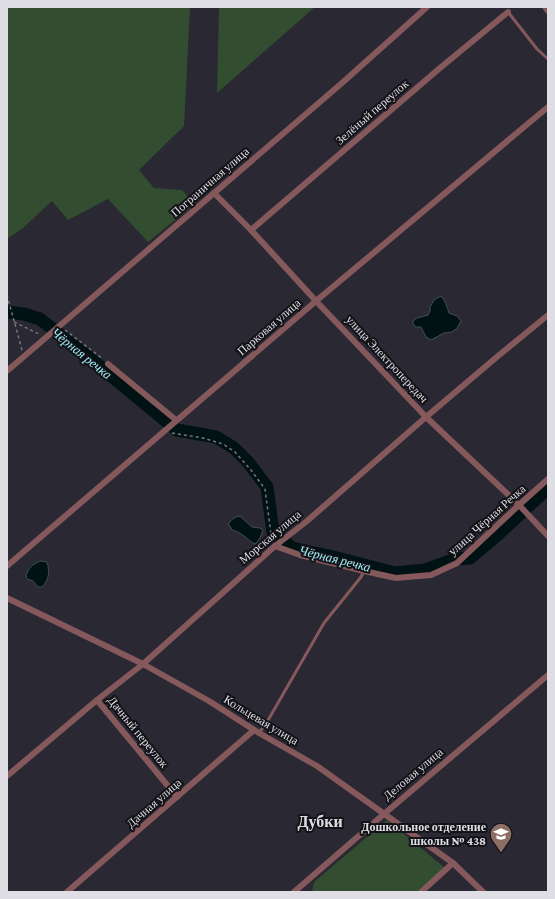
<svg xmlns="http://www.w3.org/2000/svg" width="555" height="899" font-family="'Crimson Pro',serif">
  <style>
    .green { fill: #324d30 }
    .water { fill: #001214; stroke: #434f53 }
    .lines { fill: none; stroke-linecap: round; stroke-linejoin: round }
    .river { stroke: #001214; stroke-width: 13 }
    .path { stroke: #77767f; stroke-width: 1.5; stroke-dasharray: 3 3; stroke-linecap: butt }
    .service { stroke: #85595b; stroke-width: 3 }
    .minor { stroke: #85595b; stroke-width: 6 }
    .labels { text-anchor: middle; stroke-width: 4; stroke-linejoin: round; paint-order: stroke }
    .street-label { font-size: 12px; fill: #dfdee5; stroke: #121217 }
    .poi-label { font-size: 12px; font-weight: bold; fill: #dfdee5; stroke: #121217; text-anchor: end }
    .water-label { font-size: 13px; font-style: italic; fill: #a0f0f9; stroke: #121217 }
    .district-label { font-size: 16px; font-weight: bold; fill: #dfdee5; stroke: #121217 }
  </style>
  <rect width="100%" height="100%" fill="#292833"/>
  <!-- green -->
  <g class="green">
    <polygon points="7,7 190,7 184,126 139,170 154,188 182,190 195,204 148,242 108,199 68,220 52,201 23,228 7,239"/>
    <polygon points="219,7 315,7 217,93"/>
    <polygon points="387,820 445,868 416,892 312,892 314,882"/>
  </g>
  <!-- water -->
  <g class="water">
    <path d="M441,296C445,300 447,307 449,313L457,316L461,321L457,328L452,332L444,333L431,340L426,337L421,327H416L413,324V321L417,318L428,315L430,311V307L434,300Z"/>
    <path d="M240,516L252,527L260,528L263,530C261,536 259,541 255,544C247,540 242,532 232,530L230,526L228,525C231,519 235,517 240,516Z"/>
    <path d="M40,561L47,562C50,572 49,580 42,587H38L33,581L27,579L26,575C30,566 32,565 40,561Z"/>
  </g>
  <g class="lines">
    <!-- river -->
    <polyline class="river" points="7,312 24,314 40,319 86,355 177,430 216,437 234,448 248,462 267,487 273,532 292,548 333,557 395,573 425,570 456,559 470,558 496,536 548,488"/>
    <!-- path -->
    <g class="path">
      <polyline points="7,295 22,350"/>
      <polyline points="14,322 39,334"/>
      <polyline points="65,330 103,359"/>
      <polyline points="56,337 101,372 104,369"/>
      <polyline points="172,433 203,438 223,444 235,452 251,470 265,489 271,534 273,540"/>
    </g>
    <!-- service -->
    <g class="service">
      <polyline points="508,12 537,49 548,59"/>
      <polyline points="259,733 267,722 324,623 361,577 364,571"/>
    </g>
    <!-- minor -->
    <g class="minor">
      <polyline points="545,7 548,11"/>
      <polyline points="214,193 251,230 316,301 426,417 519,505 548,536"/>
      <polyline points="251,230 440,68 508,12"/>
      <polyline points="108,364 176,420"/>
      <polyline points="7,371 342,83 427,7"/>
      <polyline points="275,546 300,555 364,571 396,578 431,575 457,563 519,505 548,479"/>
      <polyline points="7,566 316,301 548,107"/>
      <polyline points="7,598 143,664 209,701 259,733 317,766 453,863 483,892"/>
      <polyline points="97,700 177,797"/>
      <polyline points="7,776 97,700 143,664 275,546 307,521 426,417 498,356 548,315"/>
      <polyline points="67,892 254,730"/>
      <polyline points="294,892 384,814 548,675"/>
      <polyline points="421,892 453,863"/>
    </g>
  </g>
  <!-- icons -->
  <defs>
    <g id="school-pin" transform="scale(1.15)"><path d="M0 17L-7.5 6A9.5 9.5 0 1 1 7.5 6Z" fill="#8d6e63" stroke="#121217"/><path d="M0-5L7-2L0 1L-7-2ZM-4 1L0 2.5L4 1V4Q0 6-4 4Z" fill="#fff"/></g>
  </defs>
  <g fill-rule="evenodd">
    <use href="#school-pin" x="501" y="834"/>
  </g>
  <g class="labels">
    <!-- street labels -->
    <g class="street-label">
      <text transform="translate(372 112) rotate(-41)" y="4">Зелёный переулок</text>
      <text transform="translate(210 182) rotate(-41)" y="4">Пограничная улица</text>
      <text transform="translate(269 327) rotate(-41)" y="4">Парковая улица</text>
      <text transform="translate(387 359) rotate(47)" y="4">улица Электропередач</text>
      <text transform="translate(487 520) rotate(-42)" y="4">улица Чёрная Речка</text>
      <text transform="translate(270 537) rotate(-40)" y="4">Морская улица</text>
      <text transform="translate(261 720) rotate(31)" y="4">Кольцевая улица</text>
      <text transform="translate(138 732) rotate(51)" y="4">Дачный переулок</text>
      <text transform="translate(413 774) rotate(-40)" y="4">Деловая улица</text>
      <text transform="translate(154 803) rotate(-41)" y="4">Дачная улица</text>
    </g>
    <!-- poi labels -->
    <g class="poi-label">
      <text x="486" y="831">Дошкольное отделение<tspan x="486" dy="14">школы № 438</tspan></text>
    </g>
    <!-- water labels -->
    <g class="water-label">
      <text transform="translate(82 353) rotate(39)" y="5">Чёрная речка</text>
      <text transform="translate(335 558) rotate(14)" y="5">Чёрная речка</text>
    </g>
    <!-- district labels -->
    <g class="district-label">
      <text x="320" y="827">Дубки</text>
    </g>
  </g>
  <!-- border -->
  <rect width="555" height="899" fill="none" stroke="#dfdee5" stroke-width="16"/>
</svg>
